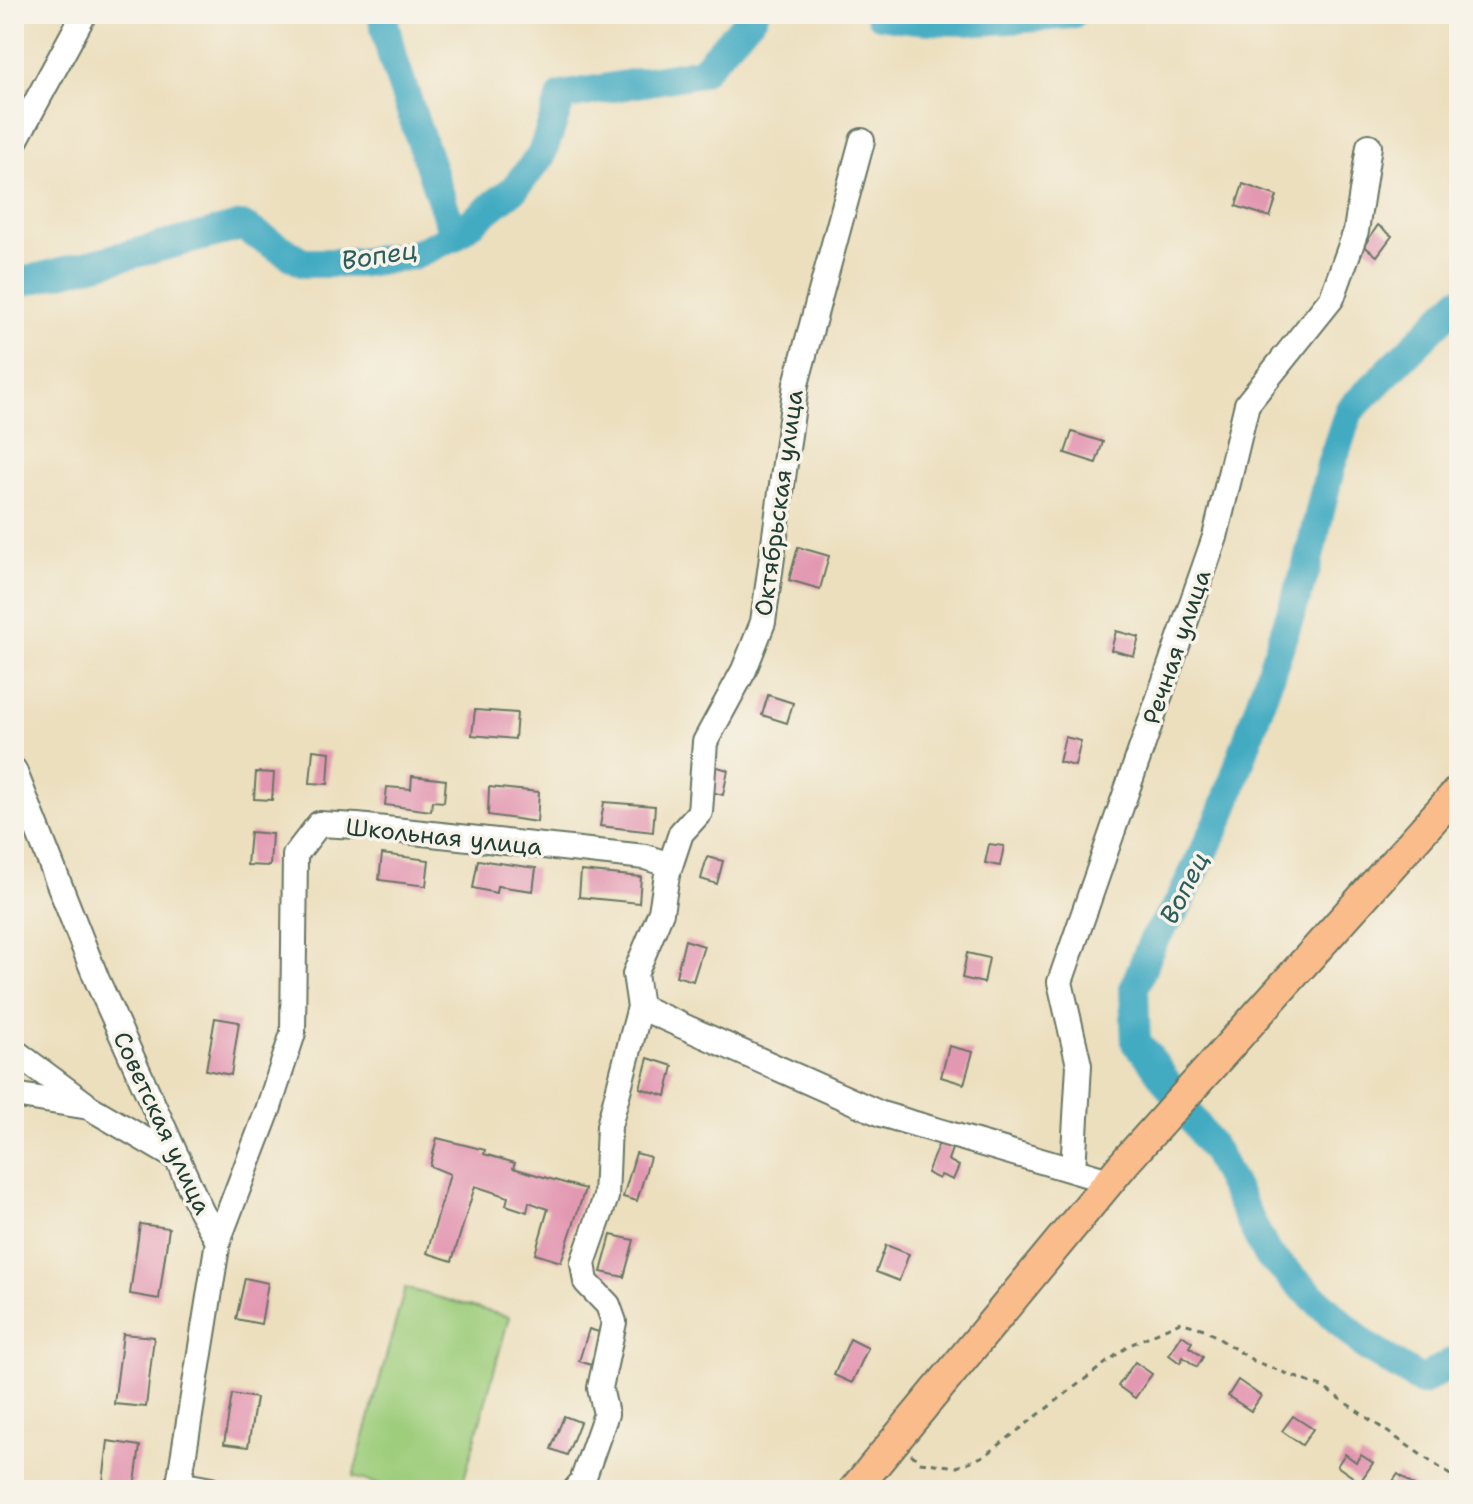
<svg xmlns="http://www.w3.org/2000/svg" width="1473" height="1504" font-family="'Shantell Sans',sans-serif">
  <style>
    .green { fill: #9ecd7b; stroke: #5e8558; stroke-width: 2 }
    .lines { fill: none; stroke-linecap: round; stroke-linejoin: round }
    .river { stroke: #43abc2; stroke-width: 30 }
    .building { fill: #e398b2 }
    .minor-casing { stroke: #677664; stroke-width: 28 }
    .major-casing { stroke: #677664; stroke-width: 34 }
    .path { stroke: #677664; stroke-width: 3; stroke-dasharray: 6 6; stroke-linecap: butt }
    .minor { stroke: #fff; stroke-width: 24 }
    .major { stroke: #fabc8b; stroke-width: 30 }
    .labels { text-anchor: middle; stroke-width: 7; stroke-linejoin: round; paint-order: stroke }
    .street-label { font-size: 24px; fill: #1f3d34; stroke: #f7f3e8 }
    .water-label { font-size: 26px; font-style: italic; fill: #2a5e5f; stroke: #f7f3e8 }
  </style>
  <rect width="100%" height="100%" fill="#f7f3e8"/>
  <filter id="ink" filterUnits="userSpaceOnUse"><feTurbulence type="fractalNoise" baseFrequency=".0125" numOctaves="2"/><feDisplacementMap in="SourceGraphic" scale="16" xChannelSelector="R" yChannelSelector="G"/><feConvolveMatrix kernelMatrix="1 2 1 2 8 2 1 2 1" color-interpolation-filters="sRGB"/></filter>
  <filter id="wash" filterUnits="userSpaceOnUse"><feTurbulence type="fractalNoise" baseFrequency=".006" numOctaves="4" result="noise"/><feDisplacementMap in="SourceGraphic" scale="32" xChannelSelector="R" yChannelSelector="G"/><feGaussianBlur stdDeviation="1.8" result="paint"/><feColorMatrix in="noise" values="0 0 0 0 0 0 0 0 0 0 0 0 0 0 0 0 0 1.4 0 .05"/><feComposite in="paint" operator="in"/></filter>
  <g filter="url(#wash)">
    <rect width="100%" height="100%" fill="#ecdfbe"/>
    <!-- green -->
    <polygon class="green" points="405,1288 509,1317 461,1490 399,1490 353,1477"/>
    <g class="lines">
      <!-- river -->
      <g class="river">
        <polyline points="382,14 392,56 454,236"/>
        <path d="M880,14C942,26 1008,20 1072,14"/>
        <polyline points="14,284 242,226 304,263 358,263 414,255 454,236 513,190 541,156 562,96 701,72 754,14"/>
        <polyline points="1459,301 1349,411 1331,465 1306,569 1222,814 1178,905 1153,941 1134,988 1136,1043 1147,1054 1216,1153 1267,1254 1367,1347 1422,1381 1459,1358"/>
      </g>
    </g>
    <g id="blocks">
      <!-- building -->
      <g class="building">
        <polygon points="1243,184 1277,196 1270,217 1236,206"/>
        <polygon points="1378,225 1392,236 1377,256 1364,246"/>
        <polygon points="1072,432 1103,442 1096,463 1065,453"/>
        <polygon points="798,547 829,556 820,589 789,580"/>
        <polygon points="1116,631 1139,637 1134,656 1111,650"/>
        <polygon points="768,695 793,703 787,723 762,715"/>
        <polygon points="475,710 517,713 515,739 472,735"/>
        <polygon points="1065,737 1081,741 1075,766 1059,762"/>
        <polygon points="313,750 330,752 328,784 310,783"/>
        <polygon points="714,766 728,770 723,795 708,791"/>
        <polygon points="256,772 274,773 272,800 254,799"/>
        <polygon points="412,776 446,780 444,802 432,801 431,811 385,805 387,787 411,789"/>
        <polygon points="489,787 539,792 537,822 488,815"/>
        <polygon points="604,802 655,806 653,832 600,826"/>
        <polygon points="250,832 272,834 270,866 247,865"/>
        <polygon points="989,844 1004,846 1000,866 985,863"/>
        <polygon points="382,854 429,860 426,886 379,880"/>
        <polygon points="707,857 723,861 717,884 701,879"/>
        <polygon points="478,860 536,868 533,891 497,886 496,893 473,888"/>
        <polygon points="581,871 641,877 639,903 579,897"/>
        <polygon points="685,940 704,946 693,981 676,976"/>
        <polygon points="967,953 989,958 984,983 962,978"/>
        <polygon points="215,1018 239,1022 231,1075 206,1070"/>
        <polygon points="949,1046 973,1052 964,1084 941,1077"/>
        <polygon points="648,1058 673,1066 666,1096 640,1088"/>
        <polygon points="437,1138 485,1150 484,1154 515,1163 513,1168 585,1189 561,1262 535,1254 548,1209 529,1202 527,1212 506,1205 508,1197 475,1186 452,1261 427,1253 450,1174 430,1166"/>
        <polygon points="939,1143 952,1149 948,1160 959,1166 953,1180 941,1175 939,1179 927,1173"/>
        <polygon points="636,1153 650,1157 637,1201 623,1197"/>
        <polygon points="140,1224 169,1228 159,1299 130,1294"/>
        <polygon points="611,1235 634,1240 624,1277 601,1272"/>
        <polygon points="886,1245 909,1254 899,1281 876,1272"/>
        <polygon points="245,1278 268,1283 261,1324 236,1319"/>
        <polygon points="589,1329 602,1333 591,1365 579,1361"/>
        <polygon points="123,1334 154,1337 146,1407 114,1404"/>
        <polygon points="1182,1335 1192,1342 1189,1347 1203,1357 1197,1367 1183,1357 1180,1363 1169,1355"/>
        <polygon points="850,1339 868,1348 852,1383 834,1375"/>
        <polygon points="1135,1362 1152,1374 1135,1398 1118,1386"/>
        <polygon points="1238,1380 1261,1396 1251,1411 1228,1396"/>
        <polygon points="232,1394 256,1398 248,1447 224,1444"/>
        <polygon points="564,1416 580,1422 567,1455 551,1449"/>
        <polygon points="1293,1416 1313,1429 1302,1445 1282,1431"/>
        <polygon points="108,1441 140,1446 134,1490 102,1490"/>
        <polygon points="1345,1454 1356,1462 1361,1455 1373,1463 1360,1482 1337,1466"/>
        <polygon points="1398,1474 1420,1490 1387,1490"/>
      </g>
    </g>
  </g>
  <g filter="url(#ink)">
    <use href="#blocks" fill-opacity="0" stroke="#677664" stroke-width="2"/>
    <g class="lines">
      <!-- minor casing -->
      <g class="minor-casing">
        <g id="minor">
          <polyline points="14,143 84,14"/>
          <polyline points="14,770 97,980 201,1211 218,1241 178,1490"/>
          <polyline points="640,1007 881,1114 1109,1181"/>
          <polyline points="14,1051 84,1103"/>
          <polyline points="14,1095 89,1107 178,1159"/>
          <polyline points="1073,1170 1079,1065 1060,982 1215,537 1247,404 1332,298 1356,231 1369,146"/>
          <polyline points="218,1241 268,1110 293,1033 295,855 319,824 357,826 645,857 670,865"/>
          <polyline points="179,1484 211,1490"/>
          <polyline points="575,1490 582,1482 606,1414 600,1388 614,1322 608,1305 586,1282 583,1263 606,1197 609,1126 640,1007 635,974 661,912 667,875 681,833 700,812 705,742 744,670 763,622 796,384 862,141"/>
        </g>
      </g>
      <!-- major casing -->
      <g class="major-casing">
        <polyline id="major" points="854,1490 1126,1161 1459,790"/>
      </g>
      <!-- path -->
      <polyline class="path" points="911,1454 920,1462 957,1467 986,1455 1128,1346 1180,1322 1204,1329 1254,1361 1324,1388 1459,1481"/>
      <!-- minor -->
      <use href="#minor" class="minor"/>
      <!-- major -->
      <use href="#major" class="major"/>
    </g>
  </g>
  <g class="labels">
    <!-- street labels -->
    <g class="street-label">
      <text transform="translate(779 503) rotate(-82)" y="8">Октябрьская улица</text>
      <text transform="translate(1177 647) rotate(-71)" y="8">Речная улица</text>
      <text transform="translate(444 837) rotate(6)" y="8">Школьная улица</text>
      <text transform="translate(162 1123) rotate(65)" y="8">Советская улица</text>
    </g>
    <!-- water labels -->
    <g class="water-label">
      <text transform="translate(379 255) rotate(-9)" y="9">Вопец</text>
      <text transform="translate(1184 888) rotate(-63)" y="9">Вопец</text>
    </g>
  </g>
  <!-- margin -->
  <rect width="1473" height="1504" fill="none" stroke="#f7f3e8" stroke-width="48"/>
</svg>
